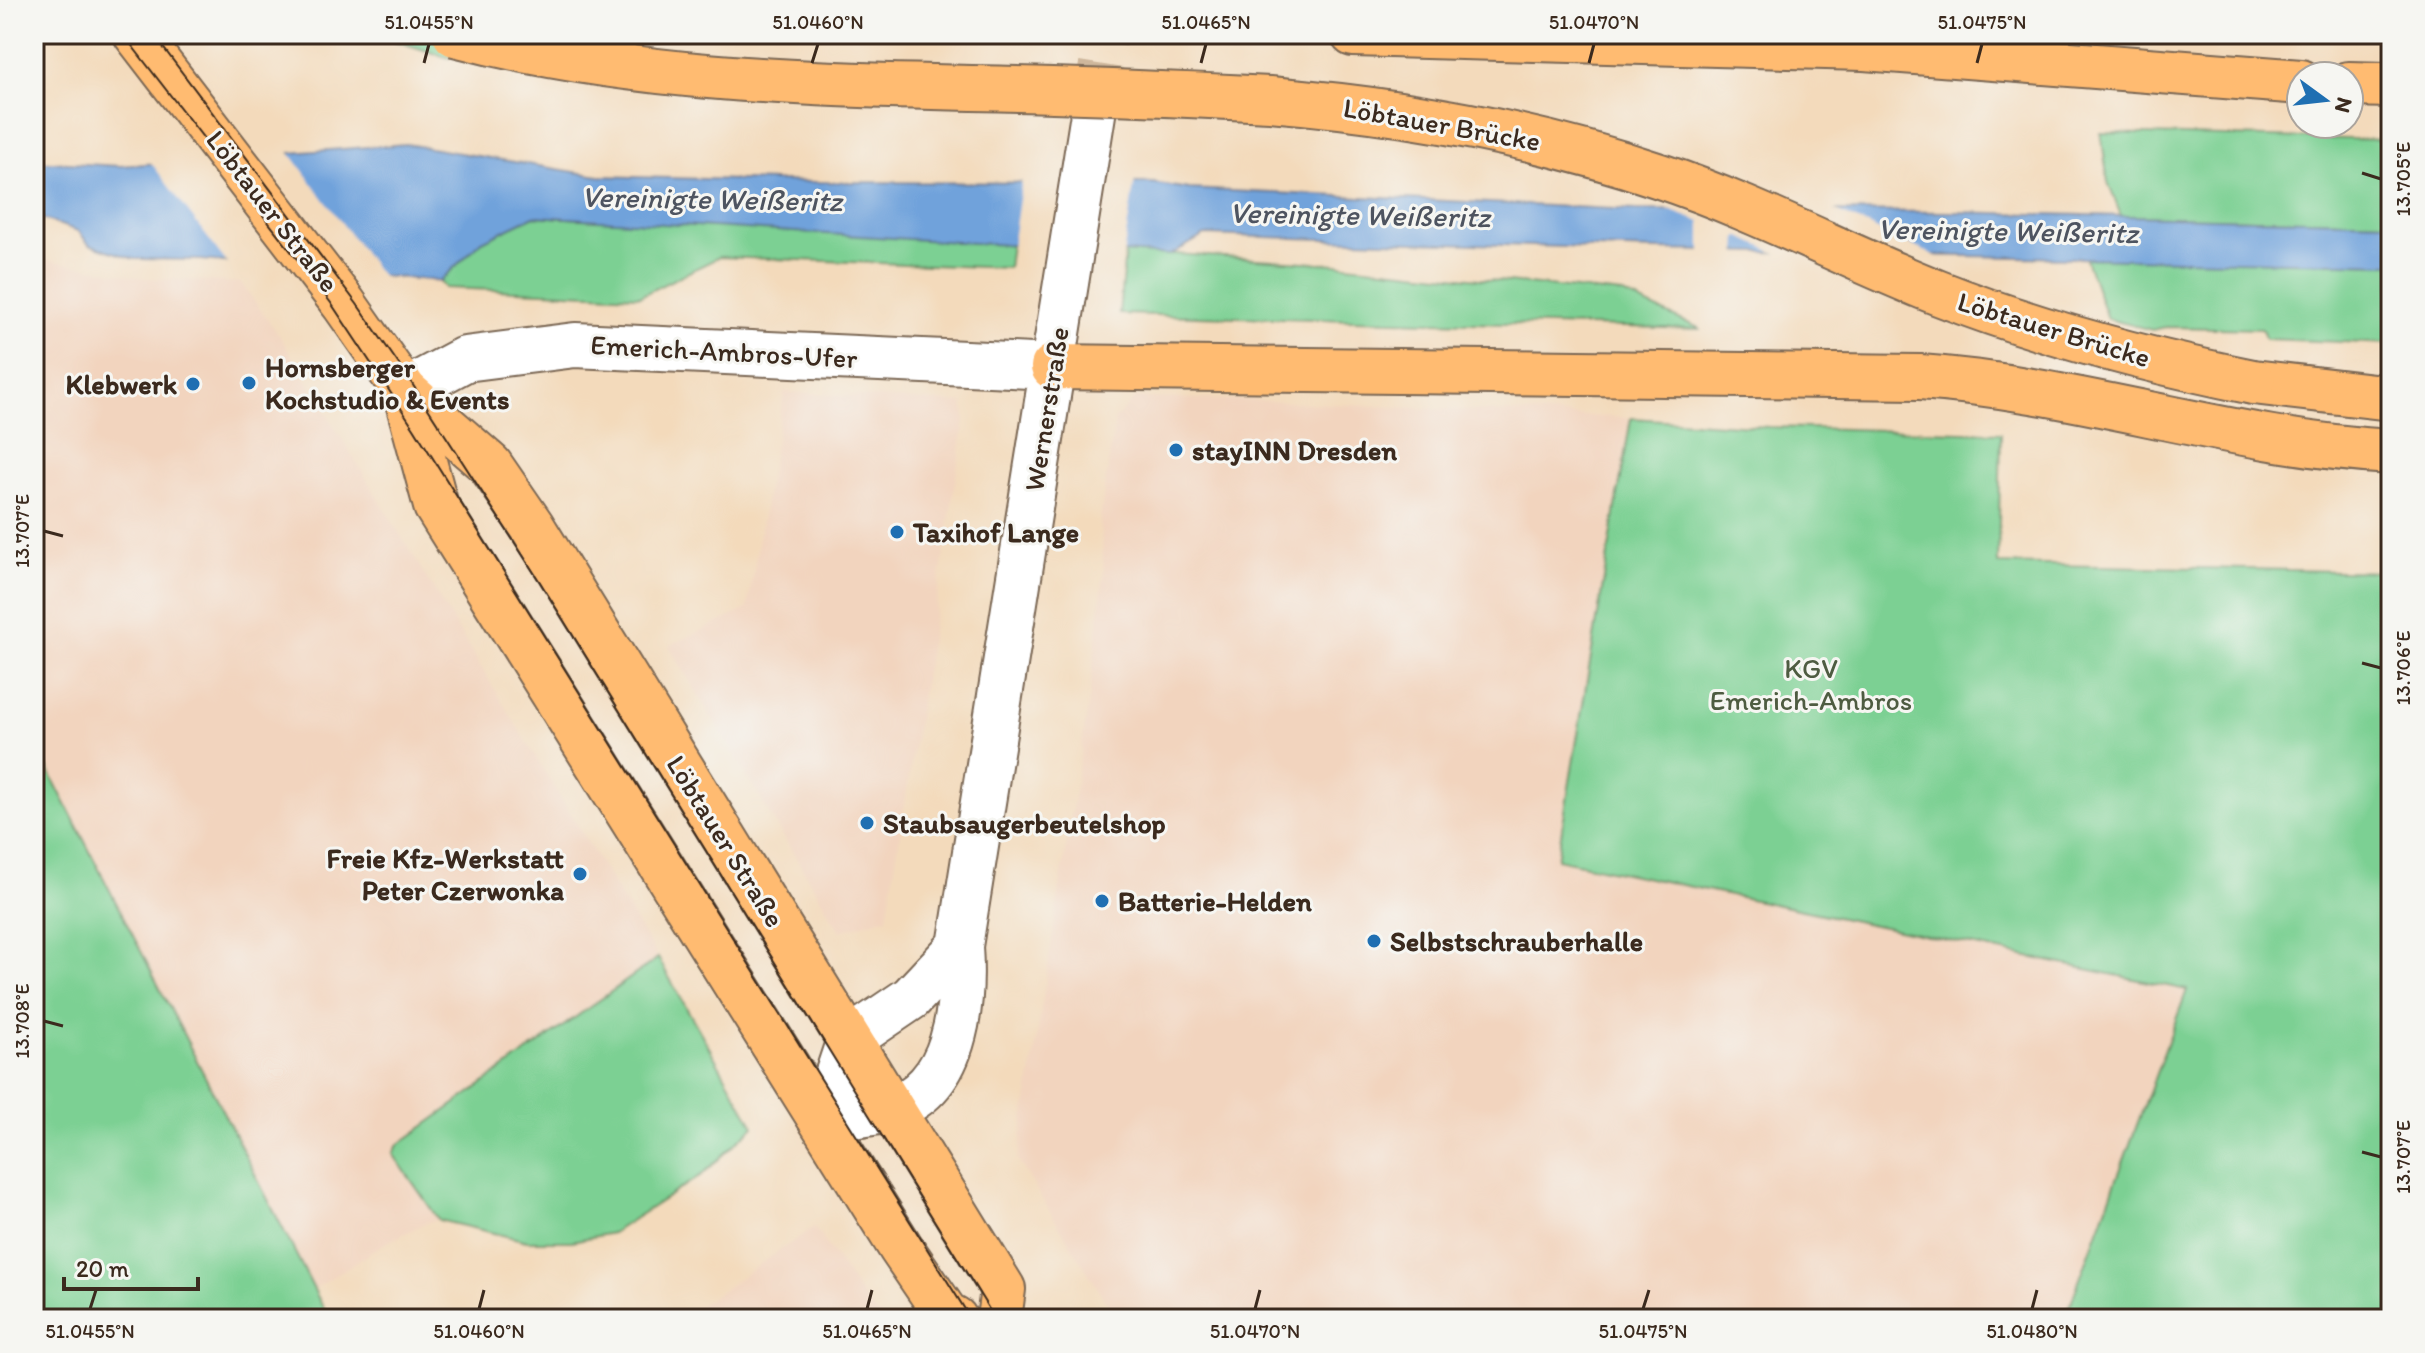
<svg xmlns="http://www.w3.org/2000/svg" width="2425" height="1353" font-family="Itim,sans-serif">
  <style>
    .built { fill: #f2d4be }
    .green { fill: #7bd093; stroke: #5b7d58; stroke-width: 2 }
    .water { fill: #70a2db; stroke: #56667c; stroke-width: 2 }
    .pier { fill: #f3dabb }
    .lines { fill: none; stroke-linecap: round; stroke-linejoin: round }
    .minor-tunnel { stroke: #ceb79c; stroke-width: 44; stroke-dasharray: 44 22; stroke-linecap: butt }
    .minor-casing { stroke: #7b6855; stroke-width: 48 }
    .major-casing { stroke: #7b6855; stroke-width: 48 }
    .minor { stroke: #fff; stroke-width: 44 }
    .major { stroke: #ffbb71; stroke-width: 44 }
    .tram { stroke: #3b2a1e; stroke-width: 2 }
    .major-bridge-casing { stroke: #7b6855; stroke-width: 48; stroke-linecap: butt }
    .major-bridge { stroke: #ffbb71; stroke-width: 44 }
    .ticks { fill: none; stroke: #3b2a1e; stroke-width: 3 }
    .poi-dot { fill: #1f6fb2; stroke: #f6f6f2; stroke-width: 3 }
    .labels { text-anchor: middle; stroke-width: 6; stroke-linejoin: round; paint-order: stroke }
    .street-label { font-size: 28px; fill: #3b2a1e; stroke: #f6f6f2 }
    .poi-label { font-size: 28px; font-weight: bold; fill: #3b2a1e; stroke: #f6f6f2; text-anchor: start }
    .park-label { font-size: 28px; fill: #4e5c41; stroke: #f6f6f2 }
    .water-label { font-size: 30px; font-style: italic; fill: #4e5460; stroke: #f6f6f2 }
    .neatline { fill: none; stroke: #3b2a1e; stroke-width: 3 }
    .ticks-label { font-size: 20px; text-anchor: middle; fill: #3b2a1e }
  </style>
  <rect width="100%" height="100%" fill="#f6f6f2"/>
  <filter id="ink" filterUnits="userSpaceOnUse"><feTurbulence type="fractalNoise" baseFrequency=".0125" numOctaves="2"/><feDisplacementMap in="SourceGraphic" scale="16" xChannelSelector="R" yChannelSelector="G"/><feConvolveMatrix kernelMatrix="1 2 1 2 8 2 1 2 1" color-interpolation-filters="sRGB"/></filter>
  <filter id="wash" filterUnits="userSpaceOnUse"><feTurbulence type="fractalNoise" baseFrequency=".006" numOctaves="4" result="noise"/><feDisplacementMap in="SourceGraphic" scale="32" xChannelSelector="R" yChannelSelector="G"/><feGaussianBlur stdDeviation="1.8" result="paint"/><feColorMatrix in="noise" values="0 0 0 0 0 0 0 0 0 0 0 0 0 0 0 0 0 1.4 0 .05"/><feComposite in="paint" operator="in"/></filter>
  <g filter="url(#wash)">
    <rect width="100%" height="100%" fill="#f3dabb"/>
    <!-- built -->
    <g class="built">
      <polygon points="34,258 145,278 241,283 279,335 658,958 398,1145 393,1154 439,1220 425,1223 382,1245 314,1289 34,744"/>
      <polygon points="784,392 963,403 965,419 887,917 840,931 669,646 747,609"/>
      <polygon points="1135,398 1244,400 1631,418 1556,860 2188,990 2065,1319 1117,1319 1018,1160 1089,699 1104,572 1100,519 1115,419"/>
      <polygon points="814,1227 869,1306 883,1319 680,1319"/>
    </g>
    <!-- green -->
    <g class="green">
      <polygon points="374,34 452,34 449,58"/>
      <polygon points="2101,133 2391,140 2391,222 2121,216 2108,182"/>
      <polygon points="534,216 1011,244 1008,268 719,257 640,296 445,288 440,281 482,241"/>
      <polygon points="1125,251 1337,264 1623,294 1701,329 1119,314"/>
      <polygon points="2085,256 2391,264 2391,344 2265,339 2262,329 2166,327 2152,330 2107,319"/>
      <polygon points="1631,418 1769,427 2001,433 1998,564 2391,572 2391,1319 2065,1319 2187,990 1557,859"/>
      <polygon points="34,742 329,1319 34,1319"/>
      <polygon points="658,958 754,1126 703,1174 612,1233 572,1241 527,1241 439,1220 393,1154 398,1145"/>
    </g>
    <!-- water -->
    <polygon class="water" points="406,144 599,176 815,182 1153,183 1189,189 1636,210 1951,212 2391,222 2391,264 1655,250 1205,235 1170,255 534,216 482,241 440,281 201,260 134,259 89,244 78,231 34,216 34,161 120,166"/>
    <!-- pier -->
    <g class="pier">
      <polygon points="287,149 384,280 230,267 149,160"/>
      <polygon points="1022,179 1135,179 1123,255 1012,248"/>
      <polygon points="1658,206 1827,207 1940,258 1783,256 1738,236 1737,255 1701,255 1701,222"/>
    </g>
  </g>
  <g filter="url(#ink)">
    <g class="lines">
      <!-- minor-tunnel -->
      <polyline class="minor-tunnel" points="1094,108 1106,34"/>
      <!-- minor casing -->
      <g class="minor-casing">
        <g id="minor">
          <polyline points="405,391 465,359 575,345 1053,367"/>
          <path d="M960,946L911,998L849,1040L822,1120C844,1116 869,1116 890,1109C957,1088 964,1006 960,946L1094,108"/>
        </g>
      </g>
      <!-- major casing -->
      <g class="major-casing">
        <g id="major">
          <polyline points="136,34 344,304 405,391 490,465 532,526 1003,1289 999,1319"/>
          <polyline points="1353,34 1864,48 2301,82"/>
          <polyline points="2349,84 2391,85"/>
          <path d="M1053,367L1920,377C2079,388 2231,443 2391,452"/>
          <polyline points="2253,382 2391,398"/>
          <polyline points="405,391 436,506 901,1248 946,1314 955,1319"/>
        </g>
      </g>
      <!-- minor -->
      <use href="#minor" class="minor"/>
      <!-- major -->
      <use href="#major" class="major"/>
      <!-- tram -->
      <g class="tram">
        <polyline points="123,34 331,303 414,428 971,1319"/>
        <polyline points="153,34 357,304 409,379 540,582 995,1319"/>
      </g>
      <!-- major-bridge casing -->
      <g class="major-bridge-casing">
        <path id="major-bridge" d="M455,34C625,79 798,84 972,88C1072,90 1171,94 1270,99C1403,110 1533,133 1660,176C1756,208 1845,256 1939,293C2041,333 2145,360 2253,382"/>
      </g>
      <!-- major-bridge -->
      <use href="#major-bridge" class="major-bridge"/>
    </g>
  </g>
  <!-- ticks -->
  <path class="ticks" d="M424,63L429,44M812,63L818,44M1201,63L1206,44M1589,63L1594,44M1977,63L1982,44M2362,173L2381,179M44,531L63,536M2362,663L2381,668M44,1021L63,1026M2362,1152L2381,1157M90,1309L96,1290M479,1309L484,1290M867,1309L872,1290M1255,1309L1260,1290M1643,1309L1649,1290M2032,1309L2037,1290"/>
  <!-- markers -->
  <g class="poi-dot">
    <circle cx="249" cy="383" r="8"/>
    <circle cx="193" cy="384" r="8"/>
    <circle cx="1176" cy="450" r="8"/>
    <circle cx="897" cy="532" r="8"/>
    <circle cx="867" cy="823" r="8"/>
    <circle cx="580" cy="874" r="8"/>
    <circle cx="1102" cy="901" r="8"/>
    <circle cx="1374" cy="941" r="8"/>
  </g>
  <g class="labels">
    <!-- street labels -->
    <g class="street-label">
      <text transform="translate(1442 124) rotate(10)" y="10">Löbtauer Brücke</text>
      <text transform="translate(273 211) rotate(52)" y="10">Löbtauer Straße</text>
      <text transform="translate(2054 329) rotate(17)" y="10">Löbtauer Brücke</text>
      <text transform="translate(724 351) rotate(3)" y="10">Emerich-Ambros-Ufer</text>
      <text transform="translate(1046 409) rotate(-81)" y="10">Wernerstraße</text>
      <text transform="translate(726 841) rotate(58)" y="10">Löbtauer Straße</text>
    </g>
    <!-- poi labels -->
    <g class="poi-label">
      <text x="265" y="377">Hornsberger<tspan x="265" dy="32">Kochstudio &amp; Events</tspan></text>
      <text x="177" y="394" text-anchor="end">Klebwerk</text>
      <text x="1192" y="460">stayINN Dresden</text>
      <text x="913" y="542">Taxihof Lange</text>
      <text x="883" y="833">Staubsaugerbeutelshop</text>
      <text x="564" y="868" text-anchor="end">Freie Kfz-Werkstatt<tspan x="564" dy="32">Peter Czerwonka</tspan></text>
      <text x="1118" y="911">Batterie-Helden</text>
      <text x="1390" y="951">Selbstschrauberhalle</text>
    </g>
    <!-- park labels -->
    <g class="park-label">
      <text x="1811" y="678">KGV<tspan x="1811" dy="32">Emerich-Ambros</tspan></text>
    </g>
    <!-- water labels -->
    <g class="water-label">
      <text transform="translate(712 199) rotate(1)" y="10">Vereinigte Weißeritz</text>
      <text transform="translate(1360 215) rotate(1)" y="10">Vereinigte Weißeritz</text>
      <text transform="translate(2008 231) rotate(1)" y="10">Vereinigte Weißeritz</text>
    </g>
  </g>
  <!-- margin -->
  <rect width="2425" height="1353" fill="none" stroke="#f6f6f2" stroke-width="88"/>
  <!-- north arrow -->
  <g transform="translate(2325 100) rotate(105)"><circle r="38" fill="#f6f6f2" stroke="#aba49d" stroke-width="2"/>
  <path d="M0-6L14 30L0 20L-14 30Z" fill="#1f6fb2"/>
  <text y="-12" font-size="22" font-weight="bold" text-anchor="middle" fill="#3b2a1e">N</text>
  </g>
  <!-- scale -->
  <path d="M64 1277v12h134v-12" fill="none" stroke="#3b2a1e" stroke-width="4"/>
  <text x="76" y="1277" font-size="24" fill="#3b2a1e" stroke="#f6f6f2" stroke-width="6" paint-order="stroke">20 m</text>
  <rect x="44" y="44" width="2337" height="1265" class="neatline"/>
  <g class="ticks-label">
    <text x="429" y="29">51.0455°N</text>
    <text x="818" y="29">51.0460°N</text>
    <text x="1206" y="29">51.0465°N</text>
    <text x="1594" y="29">51.0470°N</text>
    <text x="1982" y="29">51.0475°N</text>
    <text transform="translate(2403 179) rotate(-90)" y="7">13.705°E</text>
    <text transform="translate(22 531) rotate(-90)" y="7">13.707°E</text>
    <text transform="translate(2403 668) rotate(-90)" y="7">13.706°E</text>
    <text transform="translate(22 1021) rotate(-90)" y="7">13.708°E</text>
    <text transform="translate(2403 1157) rotate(-90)" y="7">13.707°E</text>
    <text x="90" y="1338">51.0455°N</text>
    <text x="479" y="1338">51.0460°N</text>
    <text x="867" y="1338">51.0465°N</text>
    <text x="1255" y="1338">51.0470°N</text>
    <text x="1643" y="1338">51.0475°N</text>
    <text x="2032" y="1338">51.0480°N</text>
  </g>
</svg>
